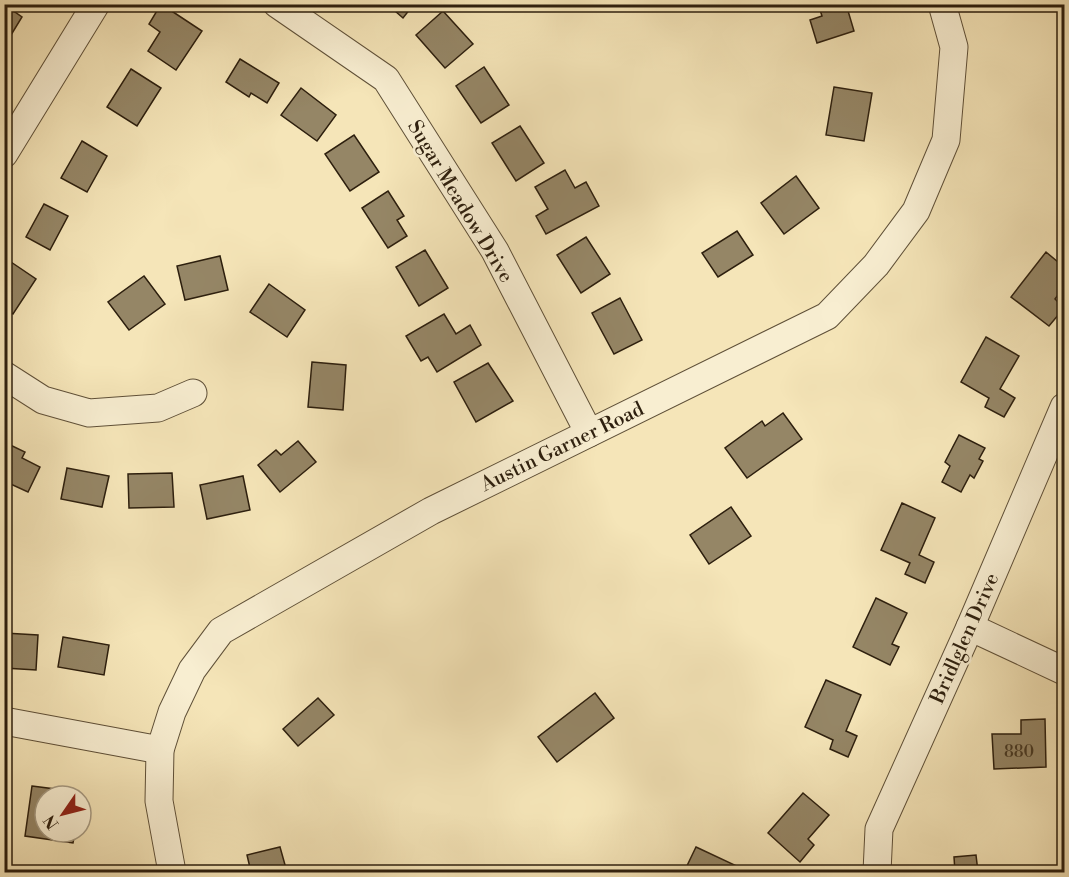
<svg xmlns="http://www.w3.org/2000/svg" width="1069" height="877" font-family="'Libre Bodoni',serif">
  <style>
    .building { fill: #958666; stroke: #2d1f0e; stroke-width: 1.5 }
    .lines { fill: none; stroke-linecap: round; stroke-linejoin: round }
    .minor-casing { stroke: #5f5038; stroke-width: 29 }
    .minor { stroke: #f8eed1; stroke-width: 27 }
    .labels { text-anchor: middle; stroke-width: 5; stroke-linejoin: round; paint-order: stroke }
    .number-label { font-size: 16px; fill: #473924 }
    .street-label { font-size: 20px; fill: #2d1f0e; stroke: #f8eed1 }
  </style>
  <rect width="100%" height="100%" fill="#f5e5b8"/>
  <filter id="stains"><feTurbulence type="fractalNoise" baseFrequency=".00333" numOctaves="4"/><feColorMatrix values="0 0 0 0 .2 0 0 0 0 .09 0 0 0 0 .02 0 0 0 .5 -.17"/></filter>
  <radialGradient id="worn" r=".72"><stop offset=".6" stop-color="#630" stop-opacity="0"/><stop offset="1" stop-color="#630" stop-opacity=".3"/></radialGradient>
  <!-- building -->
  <g class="building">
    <polygon points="4,4 20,4 15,12 22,17 8,40 4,38"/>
    <polygon points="161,4 202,31 176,70 148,51 160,32 149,24"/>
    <polygon points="387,4 414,4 403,18"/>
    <polygon points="818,4 846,4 854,31 817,43 810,20 822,16"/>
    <polygon points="443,11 473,44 445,68 416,35"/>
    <polygon points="240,59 279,83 267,103 251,93 249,97 226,82"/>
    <polygon points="484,67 509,105 481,123 456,86"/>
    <polygon points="131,69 161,88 137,126 107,107"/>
    <polygon points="834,87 872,93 864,141 826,135"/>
    <polygon points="301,88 336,115 317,141 281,115"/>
    <polygon points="520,126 544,163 516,181 492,143"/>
    <polygon points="354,135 379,172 350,191 325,154"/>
    <polygon points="82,141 107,156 87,192 61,178"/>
    <polygon points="565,170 575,188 586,182 599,206 546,234 536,216 548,209 535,187"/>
    <polygon points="796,176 819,208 784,234 761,203"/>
    <polygon points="388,191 404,216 397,220 407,236 388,248 362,208"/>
    <polygon points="44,204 68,216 50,250 26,237"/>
    <polygon points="737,231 753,255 718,277 702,253"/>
    <polygon points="586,237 610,274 581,293 557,255"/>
    <polygon points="425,250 448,288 419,306 396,267"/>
    <polygon points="1046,252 1064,267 1064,287 1055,299 1064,308 1049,326 1011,297"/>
    <polygon points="220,256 228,290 185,300 177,266"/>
    <polygon points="8,260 36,279 13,314 4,308 4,265"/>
    <polygon points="144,276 165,304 129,330 108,302"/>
    <polygon points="269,284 305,310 287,337 250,312"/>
    <polygon points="620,298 642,340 614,354 592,313"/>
    <polygon points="444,314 456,334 470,325 481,345 437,372 428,357 421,361 406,336"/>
    <polygon points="986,337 1019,356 1000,389 1015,398 1004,417 985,407 989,398 961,382"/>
    <polygon points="312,362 346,365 343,410 308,407"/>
    <polygon points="488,363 513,401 476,422 454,382"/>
    <polygon points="783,413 802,439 747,478 725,448 762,421 765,426"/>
    <polygon points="959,435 985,448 979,459 983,461 974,478 970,475 961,492 942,482 950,466 945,462"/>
    <polygon points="298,441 316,462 280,492 258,465 276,450 281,455"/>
    <polygon points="4,442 25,452 22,458 40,467 28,492 4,481"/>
    <polygon points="67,468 109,476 102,507 61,499"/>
    <polygon points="172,473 174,507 129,508 128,474"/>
    <polygon points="243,476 250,510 207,519 200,485"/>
    <polygon points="902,503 935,518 919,555 934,562 925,583 905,574 910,563 881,550"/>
    <polygon points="731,507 751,536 709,564 690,535"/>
    <polygon points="876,598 907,613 892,644 899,647 890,665 853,647"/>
    <polygon points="4,633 38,635 36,670 4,668"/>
    <polygon points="63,637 109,645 104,675 58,667"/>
    <polygon points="826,680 861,695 846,731 857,736 848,757 830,749 833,740 805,727"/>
    <polygon points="595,693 614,718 557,762 538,737"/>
    <polygon points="318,698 334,715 298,746 283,729"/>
    <polygon points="1045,719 1046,767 994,769 992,734 1021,734 1021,720"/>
    <polygon points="32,786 55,789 54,796 45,796 45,832 75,832 73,843 25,836"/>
    <polygon points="803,793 829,815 808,839 814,845 800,862 768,833"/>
    <rect x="4" y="794" width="5" height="31"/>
    <polygon points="280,847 287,872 251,872 247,855"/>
    <polygon points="696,847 741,868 739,872 684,872"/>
    <polygon points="976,855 978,872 955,872 954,857"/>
  </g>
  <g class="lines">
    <!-- minor casing -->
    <g class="minor-casing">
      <g id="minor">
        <polyline points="277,4 386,79 495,251 589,433"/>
        <polyline points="4,154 96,4"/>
        <polyline points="4,375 43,400 89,413 158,408 193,393"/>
        <polyline points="970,627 1064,671"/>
        <polyline points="4,721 160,750"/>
        <polyline points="172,872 159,801 160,750 172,712 192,670 221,631 431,511 827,316 876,265 916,211 946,140 954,47 942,4"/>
        <polyline points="877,872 879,829 970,627 1064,407"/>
      </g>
    </g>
    <!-- minor -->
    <use href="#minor" class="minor"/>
  </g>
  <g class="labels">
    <!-- number labels -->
    <g class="number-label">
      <text x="1019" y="757">880</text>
    </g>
    <!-- street labels -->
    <g class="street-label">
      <text transform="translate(461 201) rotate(59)" y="7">Sugar Meadow Drive</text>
      <text transform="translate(562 446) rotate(-26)" y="7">Austin Garner Road</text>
      <text transform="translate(964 638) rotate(-66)" y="7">Bridlglen Drive</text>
    </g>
  </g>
  <!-- margin -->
  <rect width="1069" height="877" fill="none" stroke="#f5e5b8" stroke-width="24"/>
  <rect x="6" y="6" width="1057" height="865" fill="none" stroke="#2d1f0e" stroke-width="3"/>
  <rect x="12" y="12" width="1045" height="853" fill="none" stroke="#2d1f0e" stroke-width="1.5"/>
  <!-- north arrow -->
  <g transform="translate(63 814) rotate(235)"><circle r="28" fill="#f8eed1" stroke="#a79b83" stroke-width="1.5"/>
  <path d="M0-4.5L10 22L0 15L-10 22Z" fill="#8f2418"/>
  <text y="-9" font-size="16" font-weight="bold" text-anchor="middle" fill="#2d1f0e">N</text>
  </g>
  <rect width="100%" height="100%" filter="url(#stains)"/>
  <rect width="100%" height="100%" fill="url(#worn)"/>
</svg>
